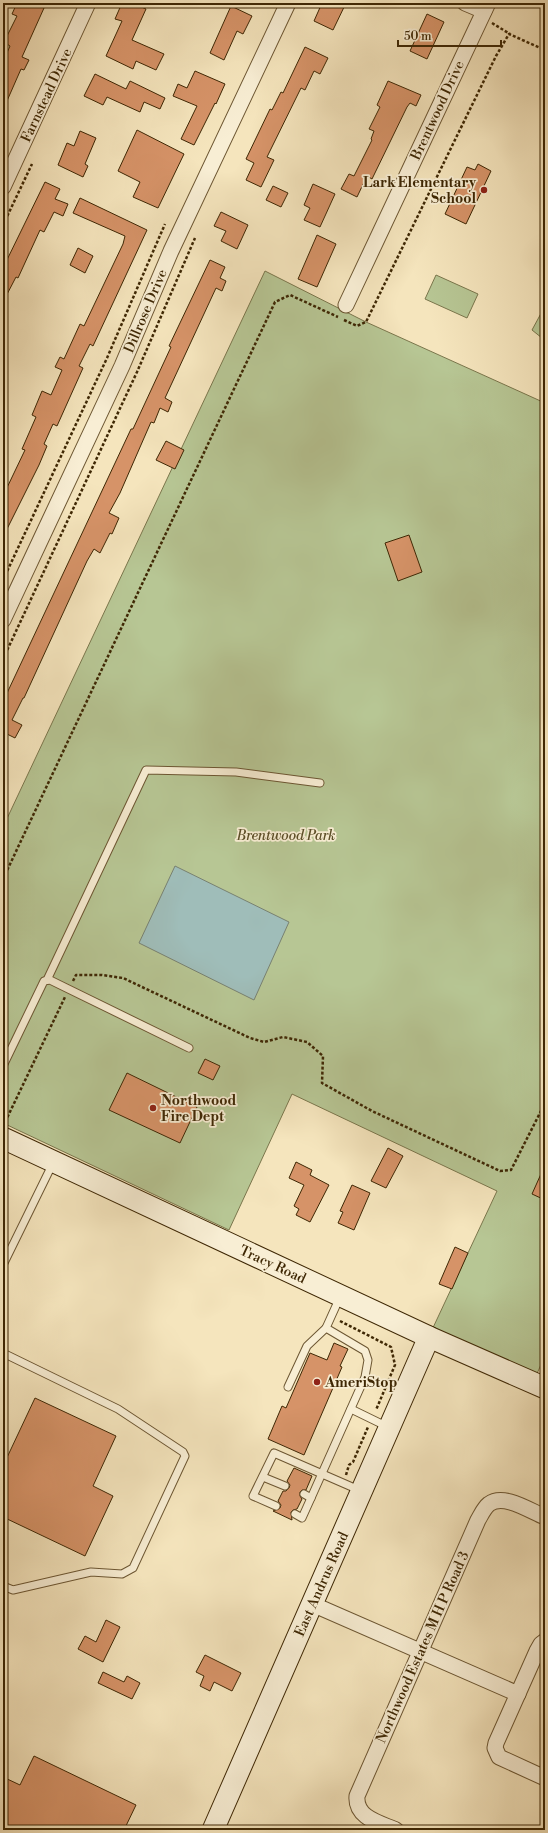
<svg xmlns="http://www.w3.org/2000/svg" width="548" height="1833" font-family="'Libre Bodoni',serif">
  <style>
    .green { fill: #b7c694; stroke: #7a764c }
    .water { fill: #9fbdb9; stroke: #788171 }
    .building { fill: #d69368; stroke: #3e2704 }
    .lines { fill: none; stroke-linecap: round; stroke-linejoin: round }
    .lane-casing { stroke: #6c5632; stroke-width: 9 }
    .street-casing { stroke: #6c5632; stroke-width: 17 }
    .secondary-casing { stroke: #3e2704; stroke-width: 23 }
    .path { stroke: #3e2704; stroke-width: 2.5; stroke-dasharray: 3 2; stroke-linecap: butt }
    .lane { stroke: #f8eed4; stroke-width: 7 }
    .street { stroke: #f8eed4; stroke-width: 15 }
    .secondary { stroke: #f8eed4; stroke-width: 21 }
    .poi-dot { fill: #8f2418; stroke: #f8eed4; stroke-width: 1.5 }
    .labels { text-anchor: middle; stroke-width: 3.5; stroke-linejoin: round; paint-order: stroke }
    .street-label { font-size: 14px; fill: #3e2704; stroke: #f8eed4 }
    .poi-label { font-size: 14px; font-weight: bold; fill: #3e2704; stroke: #f8eed4; text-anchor: start }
    .park-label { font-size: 14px; font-style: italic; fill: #5c4f28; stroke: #f8eed4 }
  </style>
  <rect width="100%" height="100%" fill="#f5e5bd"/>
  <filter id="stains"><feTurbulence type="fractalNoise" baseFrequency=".005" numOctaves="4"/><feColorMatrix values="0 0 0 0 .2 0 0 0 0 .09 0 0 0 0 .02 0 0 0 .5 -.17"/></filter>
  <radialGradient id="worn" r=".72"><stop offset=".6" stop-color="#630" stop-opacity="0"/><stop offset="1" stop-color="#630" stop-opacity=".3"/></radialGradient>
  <!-- green -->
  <g class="green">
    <polygon points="265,271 366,322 545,403 545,1356 534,1380 431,1332 497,1191 292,1094 229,1230 3,1123 3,827"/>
    <polygon points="436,275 478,294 467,318 425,299"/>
    <polygon points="545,306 545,338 542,338 532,330"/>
  </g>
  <!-- water -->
  <polygon class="water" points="175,866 289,922 254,1000 139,943"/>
  <!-- building -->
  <g class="building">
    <polygon points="17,3 33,3 44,8 22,57 29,60 24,70 21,69 3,110 3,62 10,46 4,42 17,16 12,14"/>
    <polygon points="122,3 132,3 146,9 132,40 164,54 156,70 136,61 133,69 106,56 122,21 115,19"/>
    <polygon points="322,3 346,3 333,30 314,21"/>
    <polygon points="231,6 252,16 243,34 237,31 224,60 210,53"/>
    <polygon points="427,14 444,22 427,59 410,51"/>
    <polygon points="305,47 328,58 320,74 314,71 305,90 301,88 267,157 274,160 261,187 246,180 254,163 246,159 270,109 272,110 281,92 283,93"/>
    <polygon points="195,71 225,84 216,104 215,103 194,145 181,139 197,106 173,96 178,84 187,88"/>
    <polygon points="95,74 126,89 130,81 165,98 160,109 144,102 140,112 107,97 103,105 84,96"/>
    <polygon points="388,81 421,95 416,106 410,103 407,107 372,179 367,176 357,197 341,189 349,174 354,176 372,140 371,139 374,131 369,129 380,107 377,105"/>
    <polygon points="137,130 184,154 158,208 133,197 140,182 118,171"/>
    <polygon points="80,131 96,138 85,164 88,166 83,177 58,165 67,143 74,146"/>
    <polygon points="478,164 491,171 466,224 445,214 467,167 475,170"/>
    <polygon points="45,182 60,189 55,199 68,204 63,216 54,212 44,232 40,230 18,278 16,277 3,302 3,268"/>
    <polygon points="313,184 335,194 320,227 304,220 310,208 304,205"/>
    <polygon points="273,186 288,193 281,207 266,200"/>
    <polygon points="80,198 147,230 93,346 90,344 79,366 83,368 57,426 53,424 44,444 47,446 39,465 3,537 3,496 25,450 22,449 36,417 32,415 42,391 51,395 62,370 55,367 60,357 64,359 80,324 84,326 123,244 125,236 73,213"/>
    <polygon points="221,212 248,225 237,249 221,241 226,231 214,226"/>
    <polygon points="317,235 336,244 317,287 298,279"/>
    <polygon points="78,248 93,256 85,273 70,265"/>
    <polygon points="210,260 225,267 220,278 226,281 222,291 216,288 165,398 172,402 168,412 160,408 154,423 151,422 120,493 109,513 119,518 112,534 110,533 100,553 94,549 87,561 24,698 23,698 12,720 22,725 15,738 5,733 3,737 3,703 8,691 131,429 133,429 171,347 169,346"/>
    <polygon points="166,441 184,450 175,469 156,460"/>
    <polygon points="409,535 422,572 398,581 385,543"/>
    <polygon points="205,1059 220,1066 213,1080 198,1073"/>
    <polygon points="127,1073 197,1107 180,1143 109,1110"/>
    <polygon points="388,1148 403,1156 386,1188 371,1181"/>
    <polygon points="296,1162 312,1170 310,1175 329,1185 310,1222 296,1215 299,1209 294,1206 304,1185 289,1178"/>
    <polygon points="545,1165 545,1200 532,1194"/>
    <polygon points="352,1185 370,1193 354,1230 338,1223 343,1212 340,1211"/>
    <polygon points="455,1247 468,1253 452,1289 439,1284"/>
    <polygon points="334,1343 348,1349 340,1366 342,1367 304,1455 268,1439 282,1406 286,1408 310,1353 327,1360"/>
    <polygon points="35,1398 116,1436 93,1486 113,1496 85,1556 3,1517 3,1466"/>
    <polygon points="294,1468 312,1476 306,1490 302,1490 300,1492 300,1496 302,1499 297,1509 293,1510 291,1512 292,1520 273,1511 280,1508 281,1505 278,1501 283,1491 286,1491 289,1488 290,1485 287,1481"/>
    <polygon points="106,1620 120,1627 103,1662 78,1649 85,1636 96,1642"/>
    <polygon points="205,1655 241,1673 232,1691 214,1682 210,1691 200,1686 204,1676 196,1672"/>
    <polygon points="103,1672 124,1682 127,1676 140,1683 132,1699 98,1683"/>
    <polygon points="34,1756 136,1805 124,1830 3,1830 3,1777 20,1785"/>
  </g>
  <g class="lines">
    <!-- lane casing -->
    <g class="lane-casing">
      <g id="lane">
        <polyline points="47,980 146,770 236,772 320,783"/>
        <polyline points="3,1066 44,981 50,980 189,1048"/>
        <polyline points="3,1265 53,1163"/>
        <polyline points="3,1353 118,1409 183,1452 185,1456 133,1568 122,1574 91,1572 13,1590 3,1586"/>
        <polyline points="288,1387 307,1346 326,1328"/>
        <polyline points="351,1409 388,1427"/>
        <polyline points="263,1477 285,1486"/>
        <polyline points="304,1494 311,1498 365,1377 368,1360 365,1351 326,1328 340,1297"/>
        <polyline points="276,1506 253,1496 274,1453 359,1490"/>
        <polyline points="295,1514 302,1518 311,1498"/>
      </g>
    </g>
    <!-- street casing -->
    <g class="street-casing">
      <g id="street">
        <polyline points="465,3 484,11"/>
        <polyline points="3,187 88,3"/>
        <polyline points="346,305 488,3"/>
        <polyline points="3,620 122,366 171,251 288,3"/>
        <polyline points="312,1604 518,1694"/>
        <polyline points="545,1641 541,1644 537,1651 496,1743 495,1748 499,1757 545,1778"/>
        <path d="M396,1830C380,1823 355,1818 357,1796L478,1520C481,1515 484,1508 489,1504C504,1493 530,1511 545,1517"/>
      </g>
    </g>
    <!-- secondary casing -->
    <g class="secondary-casing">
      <g id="secondary">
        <polyline points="3,1138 429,1337 545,1388"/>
        <polyline points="213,1830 429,1337"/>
      </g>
    </g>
    <!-- path -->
    <g class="path">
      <polyline points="492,23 510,34"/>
      <polyline points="3,225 32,164"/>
      <polyline points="344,320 357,326 366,322 496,56 509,34 545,50"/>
      <polyline points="3,580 107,358 165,224"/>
      <polyline points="3,659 137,372 195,238"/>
      <polyline points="3,833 6,835"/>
      <polyline points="3,879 275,302 290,295 338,317"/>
      <polyline points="73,981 76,975 102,975 123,978 250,1038 264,1042 283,1037 307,1042 323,1056 322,1083 372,1111 500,1171 511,1170 545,1103"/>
      <polyline points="3,1117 7,1118 65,997"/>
      <polyline points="340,1321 391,1347 395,1365 376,1410"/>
      <polyline points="346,1475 349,1465 353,1462 368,1427"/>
    </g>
    <!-- lane -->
    <use href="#lane" class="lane"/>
    <!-- street -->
    <use href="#street" class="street"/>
    <!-- secondary -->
    <use href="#secondary" class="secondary"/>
  </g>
  <!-- markers -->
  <g class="poi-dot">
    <circle cx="484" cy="190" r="4"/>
    <circle cx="153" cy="1108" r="4"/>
    <circle cx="317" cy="1382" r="4"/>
  </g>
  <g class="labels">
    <!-- street labels -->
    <g class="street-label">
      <text transform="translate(46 95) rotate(-65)" y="5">Farnstead Drive</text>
      <text transform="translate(437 110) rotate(-65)" y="5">Brentwood Drive</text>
      <text transform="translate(145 311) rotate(-67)" y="5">Dillrose Drive</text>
      <text transform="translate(273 1264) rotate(25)" y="5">Tracy Road</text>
      <text transform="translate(321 1584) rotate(-66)" y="5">East Andrus Road</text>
      <text transform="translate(422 1647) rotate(-66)" y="5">Northwood Estates M H P Road 3</text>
    </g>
    <!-- poi labels -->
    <g class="poi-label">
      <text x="476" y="187" text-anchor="end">Lark Elementary<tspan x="476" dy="16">School</tspan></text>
      <text x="161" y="1105">Northwood<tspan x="161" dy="16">Fire Dept</tspan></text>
      <text x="325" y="1387">AmeriStop</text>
    </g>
    <!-- park labels -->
    <g class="park-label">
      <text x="286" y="840">Brentwood Park</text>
    </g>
  </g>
  <!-- margin -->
  <rect width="548" height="1833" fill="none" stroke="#f5e5bd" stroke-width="16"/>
  <rect x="4" y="4" width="540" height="1825" fill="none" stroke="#3e2704" stroke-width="2"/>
  <rect x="8" y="8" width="532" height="1817" fill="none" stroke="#3e2704"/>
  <!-- scale -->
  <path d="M398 40v6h103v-6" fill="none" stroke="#3e2704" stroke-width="2"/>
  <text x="404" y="40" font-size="12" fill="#3e2704" stroke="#f8eed4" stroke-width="3" paint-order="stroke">50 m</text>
  <rect width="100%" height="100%" filter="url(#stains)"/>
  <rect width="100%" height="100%" fill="url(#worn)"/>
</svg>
